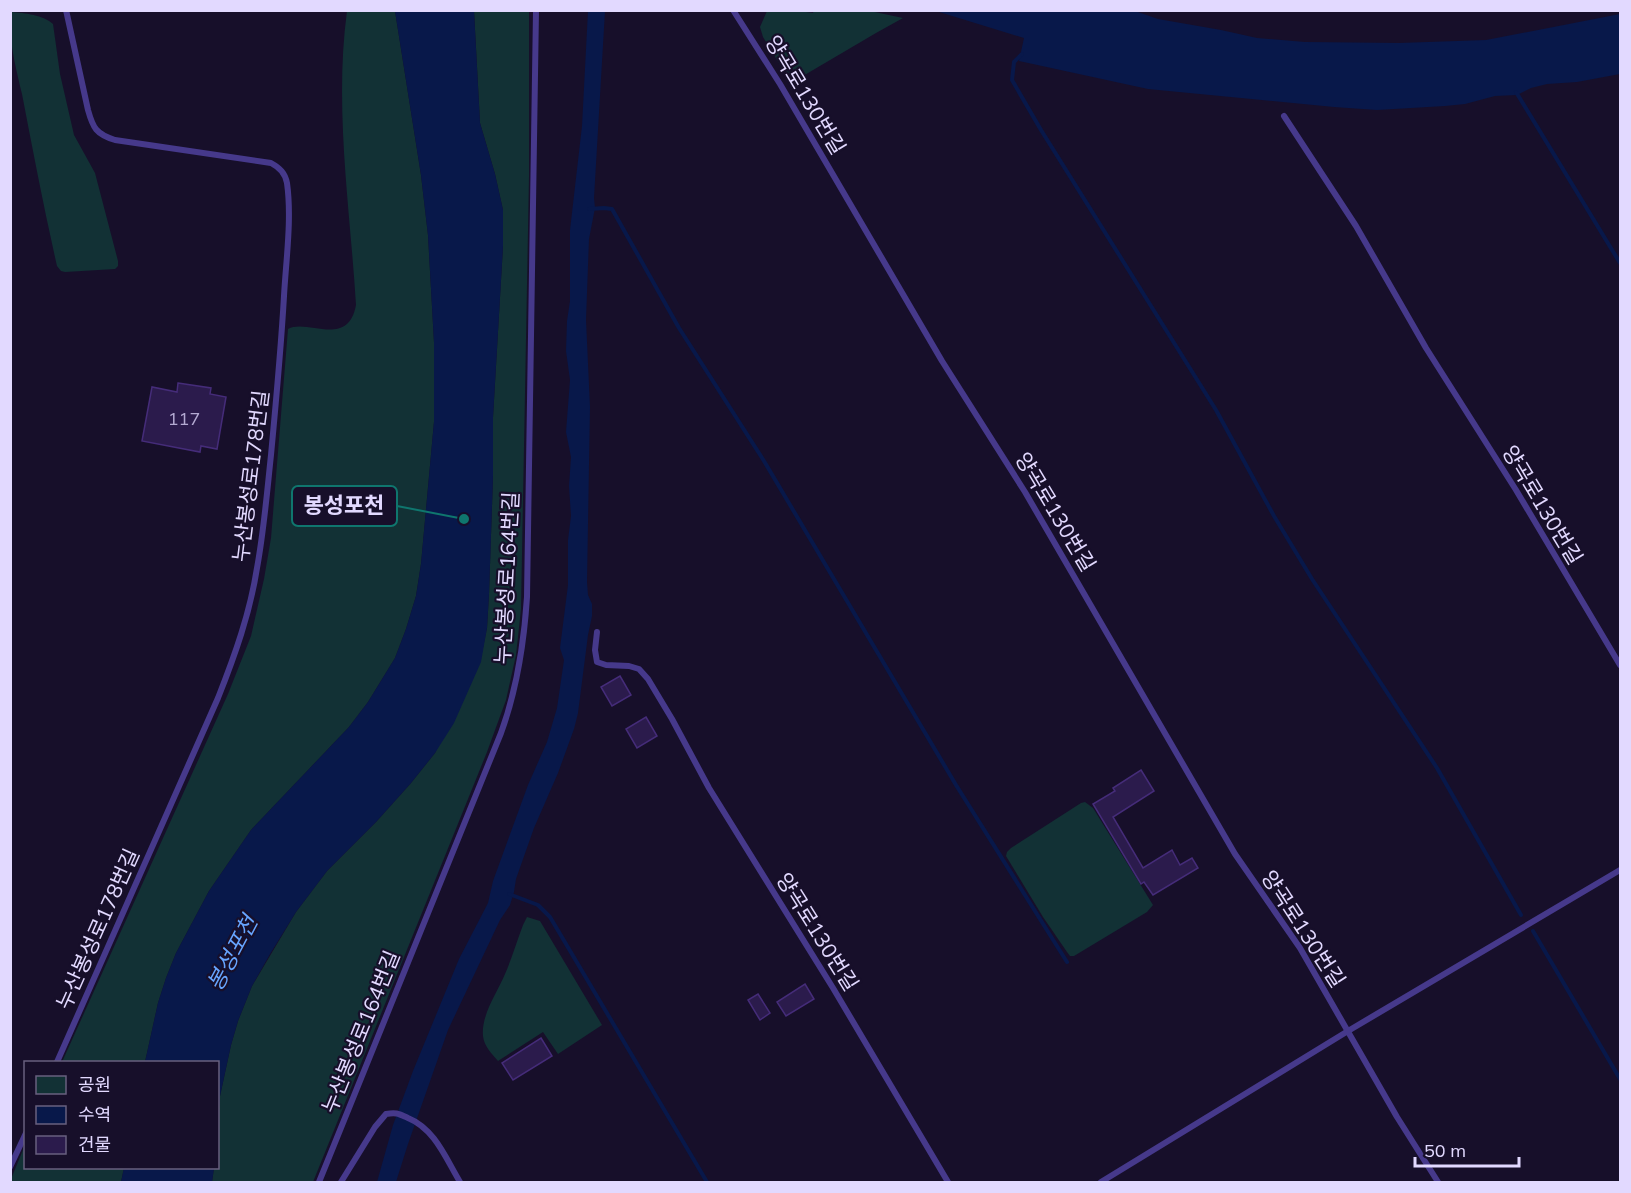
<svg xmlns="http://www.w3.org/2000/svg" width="1631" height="1193" font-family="Mulish,'Noto Sans KR',sans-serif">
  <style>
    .green { fill: #123135 }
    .water { fill: #08184a }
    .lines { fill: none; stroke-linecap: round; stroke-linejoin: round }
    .stream { stroke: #08184a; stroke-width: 4 }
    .building { fill: #2b1b4c; stroke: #452c79; stroke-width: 1.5 }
    .lane { stroke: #46398b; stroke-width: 6 }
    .labels { text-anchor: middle; stroke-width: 4.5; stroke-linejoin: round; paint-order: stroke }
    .number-label { font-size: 18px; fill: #b4aad2 }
    .street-label { font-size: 21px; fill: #e2d9ff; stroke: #170f2a }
    .water-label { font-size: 22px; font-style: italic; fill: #67a5ff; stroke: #170f2a }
    .leader { fill: none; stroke: #0f766e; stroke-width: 2 }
    .callout-dot { fill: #0f766e; stroke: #170f2a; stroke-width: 2 }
    .callout { fill: #170f2a; stroke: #0f766e; stroke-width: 2 }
    .callout-label { font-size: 22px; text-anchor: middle; font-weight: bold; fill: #e2d9ff }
  </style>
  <rect width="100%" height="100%" fill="#170f2a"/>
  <!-- green -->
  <g class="green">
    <polygon points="814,10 870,11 903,18 876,33 791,83 763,37 760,27 767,11 799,11 813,13"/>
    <path d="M347,11H395L421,175L428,235L434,342V422L421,564L416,596L406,629L395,658L368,702L349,727L251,830L209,891L176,953L166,978L158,1003L145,1062H62L228,694L251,636L264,579L271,538L288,329C307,318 348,349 356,305C350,207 334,108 347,11Z"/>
    <polygon points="474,11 529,11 529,177 521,609 516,655 506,700 487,752 313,1182 212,1182 214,1168 218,1168 218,1119 220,1096 231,1045 238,1021 252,986 296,912 327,871 376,822 411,783 435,753 480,662 487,628 489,594 493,476 493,417 503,246 503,210 495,174 480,123"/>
    <path d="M12,12C24,13 44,15 53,24L60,74L74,135L95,173L118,261V266L115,269L65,272L61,271L57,266C44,209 33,151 22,94C17,72 6,32 12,12Z"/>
    <polygon points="1085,802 1093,808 1153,905 1147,912 1074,956 1070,956 1067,952 1043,917 1006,856 1007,852 1011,848 1081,803"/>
    <path d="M527,917L540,921L602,1025L558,1054L543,1032L498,1061C492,1054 484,1046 483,1036C481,1015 497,993 505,974C512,958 517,941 523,925Z"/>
    <polygon points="25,1145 26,1168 124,1168 121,1182 11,1182 11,1179"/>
  </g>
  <!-- water -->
  <g class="water">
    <polygon points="395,11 474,11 480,123 495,174 503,210 503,246 493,417 493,476 489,594 487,628 481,662 454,723 435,753 411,783 376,822 327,871 296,912 270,954 252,986 238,1021 231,1045 220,1096 218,1119 218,1062 145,1062 158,1003 166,978 176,953 209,891 251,830 349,727 368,702 395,658 406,629 416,596 421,564 434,422 434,342 428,235 421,175"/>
    <polygon points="588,11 605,11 594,198 595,208 589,239 586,320 590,407 587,582 588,595 592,604 592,616 588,635 578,713 574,729 558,773 534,828 516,879 514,892 510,905 500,920 448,1030 408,1144 396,1182 377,1182 393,1125 413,1071 459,959 488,903 493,881 528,785 547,742 557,708 564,660 560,648 568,585 568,540 571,516 569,486 571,457 566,432 570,380 566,351 567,321 570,301 570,230 582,126"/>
    <polygon points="936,11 1135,11 1158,19 1221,30 1257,38 1305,42 1399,43 1486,40 1620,14 1620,74 1577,82 1547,84 1531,88 1517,95 1495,96 1465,104 1445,106 1377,110 1334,107 1148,89 1019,61 1024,38"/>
    <polygon points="124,1168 214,1168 212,1182 121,1182"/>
  </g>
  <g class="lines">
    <!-- stream -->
    <g class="stream">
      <polyline points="1022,54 1014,62 1012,80 1041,130 1216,410 1274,516 1312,579 1437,768 1521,915"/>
      <polyline points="1516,92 1620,263"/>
      <polyline points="589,209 604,208 612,209 679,328 764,461 956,785 1067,962"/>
      <polyline points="509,894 538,905 550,917 707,1182"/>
      <polyline points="1533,931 1620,1079"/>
    </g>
  </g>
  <!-- building -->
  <g class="building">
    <polygon points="178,383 211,388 210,394 226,397 217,449 201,446 200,452 142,441 152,387 177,392"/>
    <polygon points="620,676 631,695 612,706 601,687"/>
    <polygon points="646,717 657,736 637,748 626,729"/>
    <polygon points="1141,770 1154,791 1113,817 1143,868 1172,850 1180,865 1192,858 1198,868 1153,895 1144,882 1141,884 1093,804 1115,791 1113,788"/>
    <polygon points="805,984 814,999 786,1016 777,1002"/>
    <polygon points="758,994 770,1013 760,1020 748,1000"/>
    <polygon points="541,1038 552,1056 513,1080 502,1063"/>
  </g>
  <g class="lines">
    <!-- lane -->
    <g class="lane">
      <polyline points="733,10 780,84 942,361 1025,492 1235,854 1300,948 1397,1117 1438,1182"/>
      <polyline points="1284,116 1356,226 1426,348 1516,490 1620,665"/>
      <polyline points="597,632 595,650 597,662 606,665 629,666 639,669 648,679 672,719 709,788 833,988 948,1182"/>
      <path d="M57,1062L218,698C235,655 250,613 257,568C264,530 267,492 271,455C276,402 281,349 284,296C286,260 292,219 287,183C285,173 280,168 271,163L115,140C96,134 93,128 88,110L66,10"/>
      <polyline points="10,1167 26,1133"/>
      <path d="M319,1182L501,733C517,689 524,644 527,597L536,10"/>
      <path d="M341,1182L375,1127L386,1114C397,1112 399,1114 408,1118C435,1129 446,1159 460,1182"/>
      <polyline points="1101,1182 1348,1031 1620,870"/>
    </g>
  </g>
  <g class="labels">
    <!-- number labels -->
    <g class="number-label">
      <text x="184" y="425">117</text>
    </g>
    <!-- street labels -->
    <g class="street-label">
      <text transform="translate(805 95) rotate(59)" y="7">양곡로130번길</text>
      <text transform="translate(251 476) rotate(-83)" y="7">누산봉성로178번길</text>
      <text transform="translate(1542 505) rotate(59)" y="7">양곡로130번길</text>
      <text transform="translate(1055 512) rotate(59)" y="7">양곡로130번길</text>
      <text transform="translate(507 578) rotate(-87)" y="7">누산봉성로164번길</text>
      <text transform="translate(98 929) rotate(-66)" y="7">누산봉성로178번길</text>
      <text transform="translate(1303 929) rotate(57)" y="7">양곡로130번길</text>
      <text transform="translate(817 932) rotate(58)" y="7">양곡로130번길</text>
      <text transform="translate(361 1032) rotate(-68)" y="7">누산봉성로164번길</text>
    </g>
    <!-- water labels -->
    <g class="water-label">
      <text transform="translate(232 953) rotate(-62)" y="8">봉성포천</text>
    </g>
  </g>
  <!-- callouts -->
  <path class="leader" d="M464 519L397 506"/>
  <circle class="callout-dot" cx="464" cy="519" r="6"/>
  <rect class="callout" x="292" y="486" width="105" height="40" rx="6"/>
  <g class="callout-label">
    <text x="344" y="513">봉성포천</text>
  </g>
  <!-- border -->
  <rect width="1631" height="1193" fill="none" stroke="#e2d9ff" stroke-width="24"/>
  <!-- legend -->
  <rect x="24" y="1061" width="195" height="108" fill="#170f2a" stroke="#68607f" stroke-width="1.5"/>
  <rect x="36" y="1076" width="30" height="18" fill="#123135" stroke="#68607f" stroke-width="1.5"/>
  <text x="78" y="1091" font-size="18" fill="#e2d9ff">공원</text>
  <rect x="36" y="1106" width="30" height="18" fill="#08184a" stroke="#68607f" stroke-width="1.5"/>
  <text x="78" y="1121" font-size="18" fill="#e2d9ff">수역</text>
  <rect x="36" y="1136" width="30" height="18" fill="#2b1b4c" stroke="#68607f" stroke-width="1.5"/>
  <text x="78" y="1151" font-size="18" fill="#e2d9ff">건물</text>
  <!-- scale -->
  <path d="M1415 1157v9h104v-9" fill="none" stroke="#e2d9ff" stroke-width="3"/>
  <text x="1424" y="1157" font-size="18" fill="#e2d9ff" stroke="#170f2a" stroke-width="4.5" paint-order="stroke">50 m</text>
</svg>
